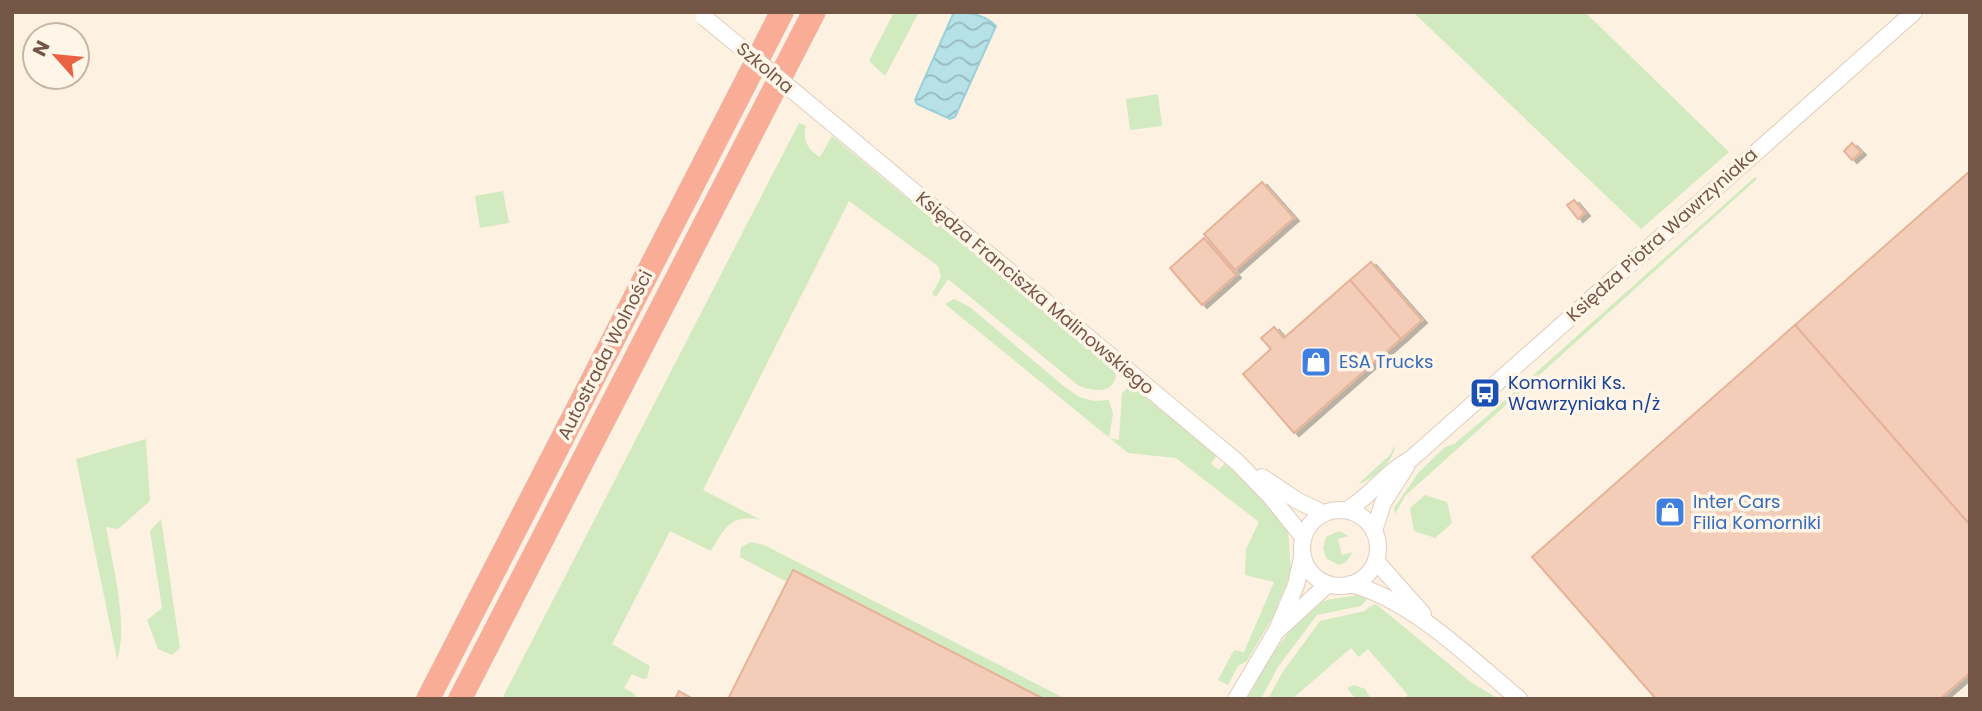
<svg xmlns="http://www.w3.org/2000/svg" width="1982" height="711" font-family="Poppins,sans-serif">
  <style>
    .grass { fill: #d2eabf }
    .water { fill: url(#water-waves); stroke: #9bd1d9; stroke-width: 2 }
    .building { fill: #f3cdb8; stroke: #e6b398; stroke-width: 2; filter: url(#shadow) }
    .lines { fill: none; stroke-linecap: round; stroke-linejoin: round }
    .minor-casing { stroke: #e1cdbd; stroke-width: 18 }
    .highway-casing { stroke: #dbd3cf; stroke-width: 24 }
    .minor { stroke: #fff; stroke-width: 16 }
    .highway { stroke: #f9ac96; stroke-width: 23 }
    .minor-bridge-casing { stroke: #e1cdbd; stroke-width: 18; stroke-linecap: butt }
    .minor-bridge { stroke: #fff; stroke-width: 16 }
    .labels { text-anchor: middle; stroke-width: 7; stroke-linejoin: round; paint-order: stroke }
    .street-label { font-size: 18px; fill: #745647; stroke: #fff5e8 }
    .shop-label { font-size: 18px; fill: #366cbe; stroke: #fff5e8; text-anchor: start }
    .transit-label { font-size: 18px; fill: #164399; stroke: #fff5e8; text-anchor: start }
  </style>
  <defs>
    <pattern id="water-waves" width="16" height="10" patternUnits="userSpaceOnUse" patternTransform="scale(1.75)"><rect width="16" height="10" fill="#b5e1e7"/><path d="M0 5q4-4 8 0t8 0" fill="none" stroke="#98b9bd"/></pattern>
    <filter id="shadow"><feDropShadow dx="5" dy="3" stdDeviation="0" flood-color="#0004"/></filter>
  </defs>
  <rect width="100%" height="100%" fill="#fdf1e1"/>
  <!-- grass -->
  <g class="grass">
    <polygon points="894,12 919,12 885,76 869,61"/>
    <polygon points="1413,12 1585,12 1729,152 1641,229"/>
    <polygon points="1158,94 1162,126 1130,130 1126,99"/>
    <path d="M799,123L806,126C802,140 808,150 820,157L832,136L1109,366L1116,374C1114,395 1093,391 1079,386L948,279L936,297L932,294L941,277L938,266L849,201L703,490L761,520C730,514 725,528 711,551L670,531L612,644L650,666L647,678L643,679L632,674L624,688L635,694L636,699H502Z"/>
    <polygon points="1755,177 1757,179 1405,496 1395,514 1394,508 1419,472 1445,447 1454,444 1484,419"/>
    <polygon points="503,191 509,223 480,228 475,196"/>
    <polygon points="954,299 970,307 1061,384 1079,397 1094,401 1109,400 1113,414 1109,438 1119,440 1122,393 1128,387 1135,389 1217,455 1211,464 1219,470 1225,463 1251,485 1288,529 1291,573 1277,606 1278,608 1247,661 1238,666 1228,685 1218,680 1234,650 1244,652 1274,582 1245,575 1246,549 1259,522 1176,458 1128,453 945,304"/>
    <path d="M146,439L150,501L118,529L106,527C112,561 129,628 117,659L76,459Z"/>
    <path d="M1395,445C1394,462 1374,479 1358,484L1390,455Z"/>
    <polygon points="1425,495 1447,502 1452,523 1435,538 1414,531 1410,508"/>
    <polygon points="161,519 180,648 172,655 158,649 147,620 162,608 150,531"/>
    <polygon points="1339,531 1349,536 1338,539 1342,555 1353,552 1346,562 1339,565 1327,559 1323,549 1326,537"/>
    <polygon points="751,542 764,545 1066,699 1044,699 794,570 787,582 740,557 741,547"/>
    <path d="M1357,595L1369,597L1361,606L1317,615L1278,667L1261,699H1247L1267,662L1296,622H1299C1319,595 1329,601 1357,595Z"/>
    <polygon points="1376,604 1472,683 1499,699 1404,699 1408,695 1368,649 1359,657 1351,648 1292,699 1268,699 1282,673 1320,621 1365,611 1369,607"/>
    <polygon points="1354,685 1365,689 1371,699 1353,699 1354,697 1347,688"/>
  </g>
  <!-- water -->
  <path class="water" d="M954,12C970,12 985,15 996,26L955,117L950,119L917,104L915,100Z"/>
  <!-- building -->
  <g class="building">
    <polygon points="1852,143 1861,152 1852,160 1844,151"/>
    <polygon points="1970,171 1970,525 1795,325"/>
    <polygon points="1262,182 1294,218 1235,270 1204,234"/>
    <polygon points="1574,200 1585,213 1578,219 1567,205"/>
    <polygon points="1204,238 1236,275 1202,305 1170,268"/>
    <polygon points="1371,262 1422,320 1401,339 1350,280"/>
    <polygon points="1350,280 1401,339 1294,433 1243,374 1271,349 1261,338 1274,327 1284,338"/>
    <polygon points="1795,325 1970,525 1970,673 1940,699 1656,699 1532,557"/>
    <polygon points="793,570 1044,699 728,699"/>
    <polygon points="679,691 693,699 675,699"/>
  </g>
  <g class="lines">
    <!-- minor casing -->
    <g class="minor-casing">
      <g id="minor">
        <polyline points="832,123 1237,462 1271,497 1303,537"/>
        <polyline points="1262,477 1298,501 1323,513"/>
        <circle cx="1340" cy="548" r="38"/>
        <path d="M1347,510C1371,496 1386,472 1411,459L1914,12"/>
        <polyline points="1374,531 1383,503 1406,467"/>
        <polyline points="1376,561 1423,614"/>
        <path d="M1351,584C1412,600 1471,659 1519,699"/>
        <polyline points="1279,629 1328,584"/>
        <polyline points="1236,699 1277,630 1296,585 1302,557"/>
      </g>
    </g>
    <!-- highway casing -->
    <g class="highway-casing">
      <g id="highway">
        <polyline points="428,699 782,12"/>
        <polyline points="460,699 814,12"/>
      </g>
    </g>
    <!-- minor -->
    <use href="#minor" class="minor"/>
    <!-- highway -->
    <use href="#highway" class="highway"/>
    <!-- minor-bridge casing -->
    <g class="minor-bridge-casing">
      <polyline id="minor-bridge" points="704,17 832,123"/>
    </g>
    <!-- minor-bridge -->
    <use href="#minor-bridge" class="minor-bridge"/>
  </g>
  <!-- icons -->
  <defs>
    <g id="shop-square" transform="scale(1.575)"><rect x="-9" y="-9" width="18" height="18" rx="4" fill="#3f7fe0" stroke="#fff5e8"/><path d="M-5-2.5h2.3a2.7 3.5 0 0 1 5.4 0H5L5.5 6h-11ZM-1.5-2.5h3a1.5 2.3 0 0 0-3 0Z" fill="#fff"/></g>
    <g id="bus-square" transform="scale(1.575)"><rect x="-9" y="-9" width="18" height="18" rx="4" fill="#1a4fb4" stroke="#fff5e8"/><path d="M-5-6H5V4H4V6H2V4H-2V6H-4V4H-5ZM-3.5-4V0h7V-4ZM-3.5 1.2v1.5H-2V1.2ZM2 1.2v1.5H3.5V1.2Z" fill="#fff"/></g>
  </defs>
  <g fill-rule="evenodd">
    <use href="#shop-square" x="1316" y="362"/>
    <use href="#bus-square" x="1485" y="393"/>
    <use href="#shop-square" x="1670" y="512"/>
  </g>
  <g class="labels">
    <!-- street labels -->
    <g class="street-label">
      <text transform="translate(765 68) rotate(40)" y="6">Szkolna</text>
      <text transform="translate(1662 235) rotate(-42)" y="6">Księdza Piotra Wawrzyniaka</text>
      <text transform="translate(1035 293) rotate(40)" y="6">Księdza Franciszka Malinowskiego</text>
      <text transform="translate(605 355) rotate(-63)" y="6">Autostrada Wolności</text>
    </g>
    <!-- shop labels -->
    <g class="shop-label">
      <text x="1339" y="368">ESA Trucks</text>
      <text x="1693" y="508">Inter Cars<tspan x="1693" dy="21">Filia Komorniki</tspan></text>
    </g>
    <!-- transit labels -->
    <g class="transit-label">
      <text x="1508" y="389">Komorniki Ks.<tspan x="1508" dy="21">Wawrzyniaka n/ż</tspan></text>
    </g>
  </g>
  <!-- border -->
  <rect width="1982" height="711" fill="none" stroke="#745647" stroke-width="28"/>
  <!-- north arrow -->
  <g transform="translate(56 56) rotate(297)"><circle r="33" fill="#fff5e8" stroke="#c7b5a8" stroke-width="2"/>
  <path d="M0-5L12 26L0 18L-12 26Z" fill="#eb6242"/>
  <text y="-10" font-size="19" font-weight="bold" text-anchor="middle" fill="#745647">N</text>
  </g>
</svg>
